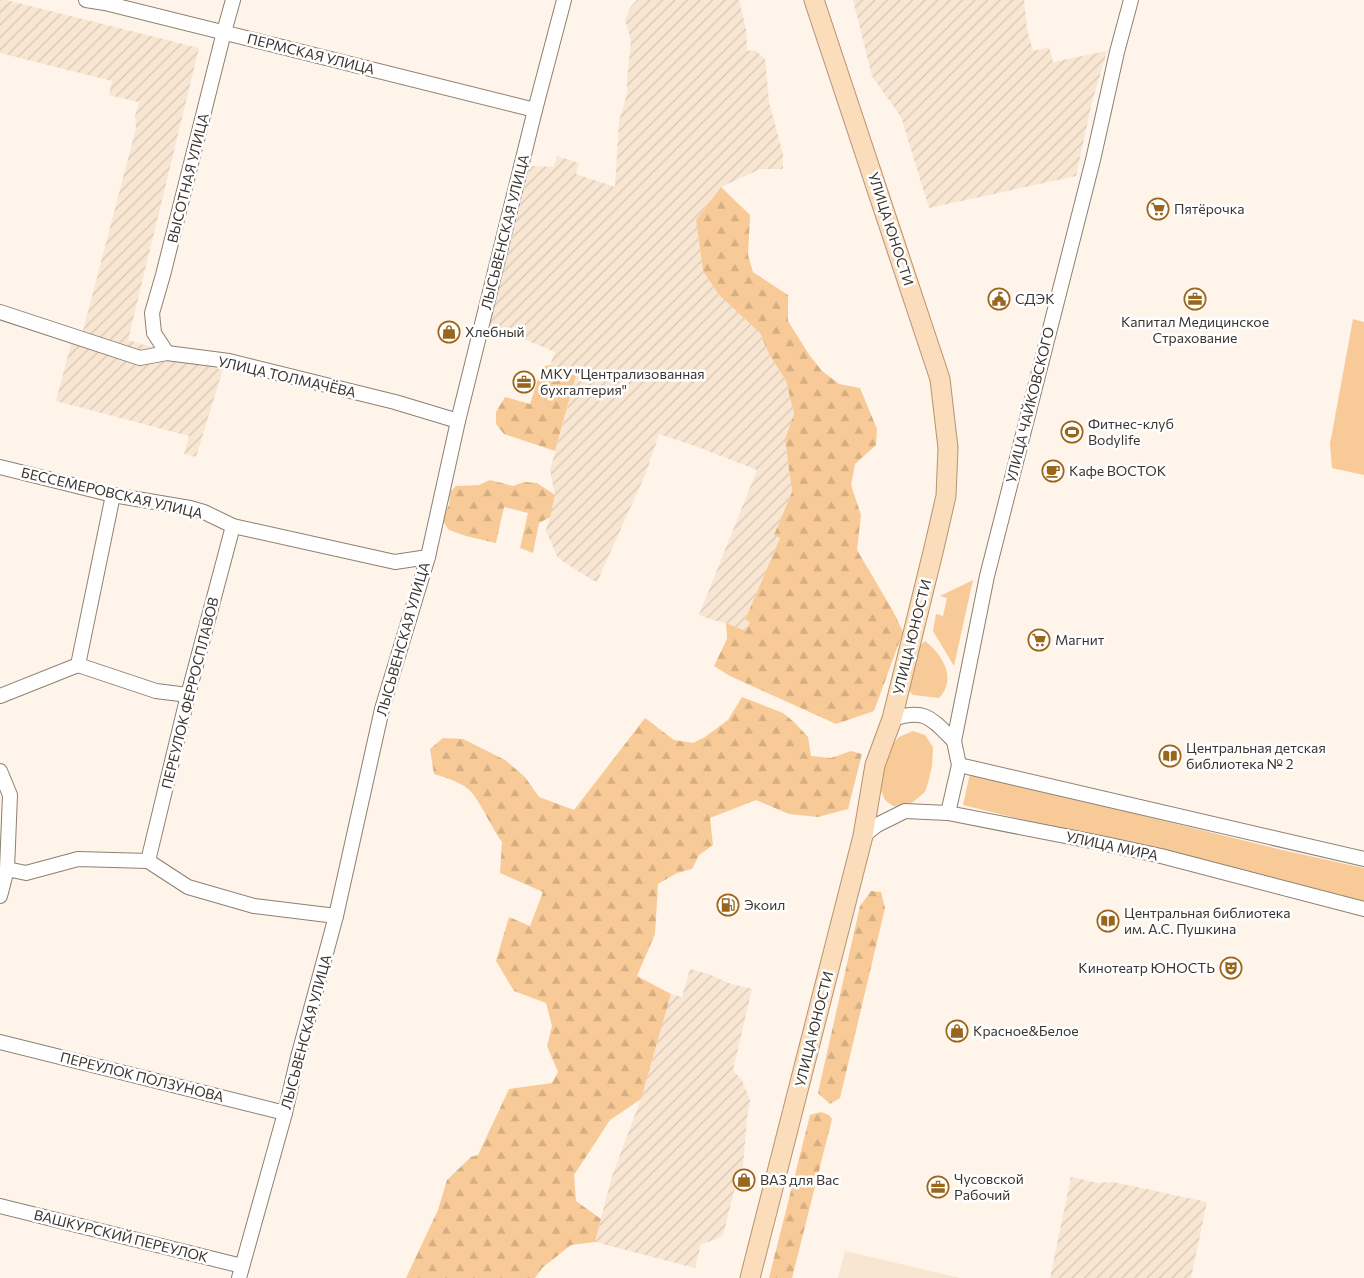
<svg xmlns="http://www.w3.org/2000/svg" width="1364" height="1278" font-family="Commissioner,sans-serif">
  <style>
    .built { fill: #f8e6d2 }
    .industrial { fill: url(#industrial-furrows) }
    .grass { fill: #f8ca97 }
    .forest { fill: url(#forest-firs) }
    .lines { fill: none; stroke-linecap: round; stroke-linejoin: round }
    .minor-casing { stroke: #8c8075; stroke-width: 16 }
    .major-casing { stroke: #b6946e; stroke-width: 21 }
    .minor { stroke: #fff; stroke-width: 14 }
    .major { stroke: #fbddbc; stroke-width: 19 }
    .labels { text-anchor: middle; stroke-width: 5; stroke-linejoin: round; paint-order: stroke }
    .street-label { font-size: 14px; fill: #3a3530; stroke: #fff }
    .poi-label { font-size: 14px; fill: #3a3530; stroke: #fff; text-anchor: start }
  </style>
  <defs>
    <pattern id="industrial-furrows" width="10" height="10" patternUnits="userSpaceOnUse" patternTransform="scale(1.25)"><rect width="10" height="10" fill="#f8e6d2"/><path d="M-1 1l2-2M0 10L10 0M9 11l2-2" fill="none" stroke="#d5c6b5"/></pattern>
    <pattern id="forest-firs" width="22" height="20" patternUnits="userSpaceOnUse" patternTransform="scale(1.25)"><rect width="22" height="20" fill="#f8ca97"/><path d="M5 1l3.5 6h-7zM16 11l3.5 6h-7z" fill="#d5ae82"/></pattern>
  </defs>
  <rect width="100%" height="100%" fill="#fef4ea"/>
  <!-- built -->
  <polygon class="built" points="845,1251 960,1278 838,1278"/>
  <!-- industrial -->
  <g class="industrial">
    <polygon points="0,0 6,0 199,48 128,340 223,369 196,457 184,454 189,436 56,401 71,344 83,331 136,128 135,116 139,102 109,95 112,81 0,53"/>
    <polygon points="637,0 739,0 746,29 747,51 755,50 765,59 769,102 783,154 783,169 760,169 721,187 696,220 703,271 719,295 760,333 769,354 786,381 794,414 785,439 792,492 774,535 780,538 745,620 750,622 746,631 726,623 713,620 699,615 757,470 695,446 659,434 646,473 597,582 592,580 558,558 546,531 555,495 550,470 576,377 550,365 555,352 490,325 530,166 554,167 557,156 579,163 576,174 615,187 619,121 627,94 627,81 631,40 625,20 630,8"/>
    <polygon points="853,0 1024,0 1027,29 1033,51 1049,47 1053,62 1107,51 1092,102 1076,176 929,208 901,117 872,76"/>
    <polygon points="690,969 711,975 731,984 752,989 733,1070 742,1080 750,1100 747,1118 743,1166 735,1188 723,1235 717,1239 701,1244 695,1268 595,1242 612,1176 641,1099 671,994 682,997"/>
    <polygon points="1071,1177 1098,1183 1113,1182 1207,1202 1191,1278 1050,1278"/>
  </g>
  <!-- grass -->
  <g class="grass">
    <polygon points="1353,319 1364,322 1364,475 1332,468 1330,444"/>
    <polygon points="973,580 954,666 933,631 936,614 943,616 947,598 940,596"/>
    <path d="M925,641C943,655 957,679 939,698L913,695L906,688L918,647Z"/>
    <polygon points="913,731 925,735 933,747 932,766 928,783 925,792 913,802 901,807 893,806 885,800 879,786 888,750 899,737"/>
    <polygon points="970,773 1282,850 1364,868 1364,904 963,805"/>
  </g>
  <!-- forest -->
  <g class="forest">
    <polygon points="721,187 750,215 748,255 753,272 788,295 788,321 810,356 822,371 839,384 860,388 877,429 876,445 855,464 851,485 861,515 857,550 893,611 903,632 874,711 836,724 730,676 714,666 727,639 726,623 746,631 750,622 745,620 780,538 774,535 792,492 785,439 794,414 786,381 769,354 760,333 719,295 703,271 696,220"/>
    <polygon points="550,365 576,376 555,451 504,434 496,424 496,412 505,397 530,404 542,367"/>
    <polygon points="490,480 513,486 524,482 537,483 555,495 550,517 539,523 533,553 520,548 528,513 504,507 496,543 466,536 449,530 442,520 449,505 450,492 456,486 479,485"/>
    <path d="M742,697L783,713L794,722L808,737L811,756L831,758L851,751L862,754L848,809L818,817L789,814L756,800L710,818L713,845L699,855L692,869L677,873L658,884L655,934L637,976L671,994L641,1099L610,1120L574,1175L576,1201L601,1219L595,1242L571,1245L542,1268L535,1278H406L438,1210L447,1180L471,1157L478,1155L509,1089L552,1083L558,1072L547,1046L552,1026L546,1003L514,991L496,961L509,917L530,926L543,892L500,873L502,842C491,827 484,809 473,794C465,783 447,778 434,774L430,749L443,738L463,739L505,760L525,777L539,797L574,810L645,718L674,740L693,743L705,737L728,720Z"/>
    <polygon points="871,891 881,892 885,908 840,1098 830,1104 818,1093 860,906"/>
    <polygon points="821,1112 829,1115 832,1119 792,1278 769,1278 810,1115"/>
  </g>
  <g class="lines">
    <!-- minor casing -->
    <g class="minor-casing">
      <g id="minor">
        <polyline points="86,0 105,3 535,110"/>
        <polyline points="0,312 140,358 167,353 229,361 395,402 458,421"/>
        <polyline points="167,353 154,333 152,313 163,275 224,32 233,0"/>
        <polyline points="0,467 113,495 190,508 204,512 233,526 395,562 428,557"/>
        <polyline points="78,665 156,691 188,695"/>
        <polyline points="0,696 78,665 113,495"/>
        <path d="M892,719C925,708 931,718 954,741"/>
        <polyline points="959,765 1364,859"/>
        <polyline points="0,771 10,795 7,869 0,896"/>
        <polyline points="948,813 959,765 954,741 987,576 1093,160 1117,52 1131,0"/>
        <polyline points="863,836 877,825 905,811 948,813 1101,843 1161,856 1364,909"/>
        <polyline points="148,861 188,695 233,526"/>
        <polyline points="7,869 26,873 78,859 148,861 188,887 254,906 336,916"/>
        <polyline points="0,1042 285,1113"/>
        <polyline points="0,1206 242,1266"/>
        <polyline points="239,1278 285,1113 298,1057 336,916 382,709 428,557 458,421 535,110 564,0"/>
      </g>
    </g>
    <!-- major casing -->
    <g class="major-casing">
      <polyline id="major" points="750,1278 863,836 875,765 892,719 934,548 946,496 948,448 940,379 814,0"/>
    </g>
    <!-- minor -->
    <use href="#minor" class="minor"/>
    <!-- major -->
    <use href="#major" class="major"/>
  </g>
  <!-- icons -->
  <defs>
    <g id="supermarket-ring" transform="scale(1.125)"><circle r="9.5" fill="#fff" stroke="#9a651d" stroke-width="1.5"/><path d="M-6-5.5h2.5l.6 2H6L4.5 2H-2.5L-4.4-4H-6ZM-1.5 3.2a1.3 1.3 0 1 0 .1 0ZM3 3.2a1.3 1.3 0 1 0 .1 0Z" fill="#9a651d"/></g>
    <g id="civic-ring" transform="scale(1.125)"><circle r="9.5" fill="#fff" stroke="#9a651d" stroke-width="1.5"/><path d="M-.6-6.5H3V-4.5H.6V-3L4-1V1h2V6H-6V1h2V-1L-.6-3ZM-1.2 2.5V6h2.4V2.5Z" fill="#9a651d"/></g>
    <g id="office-ring" transform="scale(1.125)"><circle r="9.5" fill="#fff" stroke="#9a651d" stroke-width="1.5"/><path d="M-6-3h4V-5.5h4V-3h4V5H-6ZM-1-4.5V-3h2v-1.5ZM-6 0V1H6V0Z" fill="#9a651d"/></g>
    <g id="shop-ring" transform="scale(1.125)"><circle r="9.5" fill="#fff" stroke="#9a651d" stroke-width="1.5"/><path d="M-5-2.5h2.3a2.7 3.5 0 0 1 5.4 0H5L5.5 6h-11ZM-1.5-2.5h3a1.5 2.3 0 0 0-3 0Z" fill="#9a651d"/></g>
    <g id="stadium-ring" transform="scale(1.125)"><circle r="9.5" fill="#fff" stroke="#9a651d" stroke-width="1.5"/><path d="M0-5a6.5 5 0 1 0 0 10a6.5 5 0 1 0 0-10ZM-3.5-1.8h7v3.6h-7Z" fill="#9a651d"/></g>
    <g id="cafe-ring" transform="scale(1.125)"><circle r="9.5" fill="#fff" stroke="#9a651d" stroke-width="1.5"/><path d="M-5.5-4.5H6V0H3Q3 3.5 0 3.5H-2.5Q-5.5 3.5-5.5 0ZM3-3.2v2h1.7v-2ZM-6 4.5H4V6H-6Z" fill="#9a651d"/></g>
    <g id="library-ring" transform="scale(1.125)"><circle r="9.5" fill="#fff" stroke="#9a651d" stroke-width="1.5"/><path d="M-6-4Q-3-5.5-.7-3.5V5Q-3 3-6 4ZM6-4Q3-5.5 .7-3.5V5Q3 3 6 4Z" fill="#9a651d"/></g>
    <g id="fuel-ring" transform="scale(1.125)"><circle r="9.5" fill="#fff" stroke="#9a651d" stroke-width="1.5"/><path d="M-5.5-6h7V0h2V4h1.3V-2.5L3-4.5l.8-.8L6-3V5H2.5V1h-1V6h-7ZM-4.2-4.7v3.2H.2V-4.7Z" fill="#9a651d"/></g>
    <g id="theatre-ring" transform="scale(1.125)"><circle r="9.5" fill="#fff" stroke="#9a651d" stroke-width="1.5"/><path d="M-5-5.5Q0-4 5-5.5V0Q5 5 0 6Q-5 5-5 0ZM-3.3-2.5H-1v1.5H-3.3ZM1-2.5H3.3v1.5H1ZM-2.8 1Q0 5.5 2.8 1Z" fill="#9a651d"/></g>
  </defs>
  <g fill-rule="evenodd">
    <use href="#supermarket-ring" x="1158" y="209"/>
    <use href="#civic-ring" x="999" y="299"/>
    <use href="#office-ring" x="1195" y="299"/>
    <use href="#shop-ring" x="449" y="332"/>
    <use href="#office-ring" x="524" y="382"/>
    <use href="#stadium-ring" x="1072" y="432"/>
    <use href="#cafe-ring" x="1053" y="471"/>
    <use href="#supermarket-ring" x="1039" y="640"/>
    <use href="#library-ring" x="1170" y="756"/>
    <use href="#fuel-ring" x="728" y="905"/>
    <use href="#library-ring" x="1108" y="921"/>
    <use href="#theatre-ring" x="1231" y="968"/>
    <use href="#shop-ring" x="957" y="1031"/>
    <use href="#shop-ring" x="744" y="1180"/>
    <use href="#office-ring" x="938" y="1187"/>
  </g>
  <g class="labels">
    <!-- street labels -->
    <g class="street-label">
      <text transform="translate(311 54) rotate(14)" y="5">ПЕРМСКАЯ УЛИЦА</text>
      <text transform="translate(188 178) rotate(-76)" y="5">ВЫСОТНАЯ УЛИЦА</text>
      <text transform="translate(891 229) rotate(72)" y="5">УЛИЦА ЮНОСТИ</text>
      <text transform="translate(505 232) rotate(-76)" y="5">ЛЫСЬВЕНСКАЯ УЛИЦА</text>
      <text transform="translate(287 377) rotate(13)" y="5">УЛИЦА ТОЛМАЧЁВА</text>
      <text transform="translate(1030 405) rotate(-76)" y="5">УЛИЦА ЧАЙКОВСКОГО</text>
      <text transform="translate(112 493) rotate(13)" y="5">БЕССЕМЕРОВСКАЯ УЛИЦА</text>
      <text transform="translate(912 637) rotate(-76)" y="5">УЛИЦА ЮНОСТИ</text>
      <text transform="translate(403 639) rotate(-74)" y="5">ЛЫСЬВЕНСКАЯ УЛИЦА</text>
      <text transform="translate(190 693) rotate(-76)" y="5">ПЕРЕУЛОК ФЕРРОСПЛАВОВ</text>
      <text transform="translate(1112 846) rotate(12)" y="5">УЛИЦА МИРА</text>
      <text transform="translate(814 1029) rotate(-76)" y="5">УЛИЦА ЮНОСТИ</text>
      <text transform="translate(306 1032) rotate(-75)" y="5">ЛЫСЬВЕНСКАЯ УЛИЦА</text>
      <text transform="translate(142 1077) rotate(14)" y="5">ПЕРЕУЛОК ПОЛЗУНОВА</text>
      <text transform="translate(121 1236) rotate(14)" y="5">ВАШКУРСКИЙ ПЕРЕУЛОК</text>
    </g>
    <!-- poi labels -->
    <g class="poi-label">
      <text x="1174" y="214">Пятёрочка</text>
      <text x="1015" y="304">СДЭК</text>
      <text x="1195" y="327" text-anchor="middle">Капитал Медицинское<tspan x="1195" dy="16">Страхование</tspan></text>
      <text x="465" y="337">Хлебный</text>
      <text x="540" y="379">МКУ "Централизованная<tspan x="540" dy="16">бухгалтерия"</tspan></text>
      <text x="1088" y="429">Фитнес-клуб<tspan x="1088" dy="16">Bodylife</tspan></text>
      <text x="1069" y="476">Кафе ВОСТОК</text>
      <text x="1055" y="645">Магнит</text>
      <text x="1186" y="753">Центральная детская<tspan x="1186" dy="16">библиотека № 2</tspan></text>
      <text x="744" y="910">Экоил</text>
      <text x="1124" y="918">Центральная библиотека<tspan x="1124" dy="16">им. А.С. Пушкина</tspan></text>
      <text x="1215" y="973" text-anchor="end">Кинотеатр ЮНОСТЬ</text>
      <text x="973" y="1036">Красное&amp;Белое</text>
      <text x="954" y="1184">Чусовской<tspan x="954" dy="16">Рабочий</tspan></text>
      <text x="760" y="1185">ВАЗ для Вас</text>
    </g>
  </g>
</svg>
